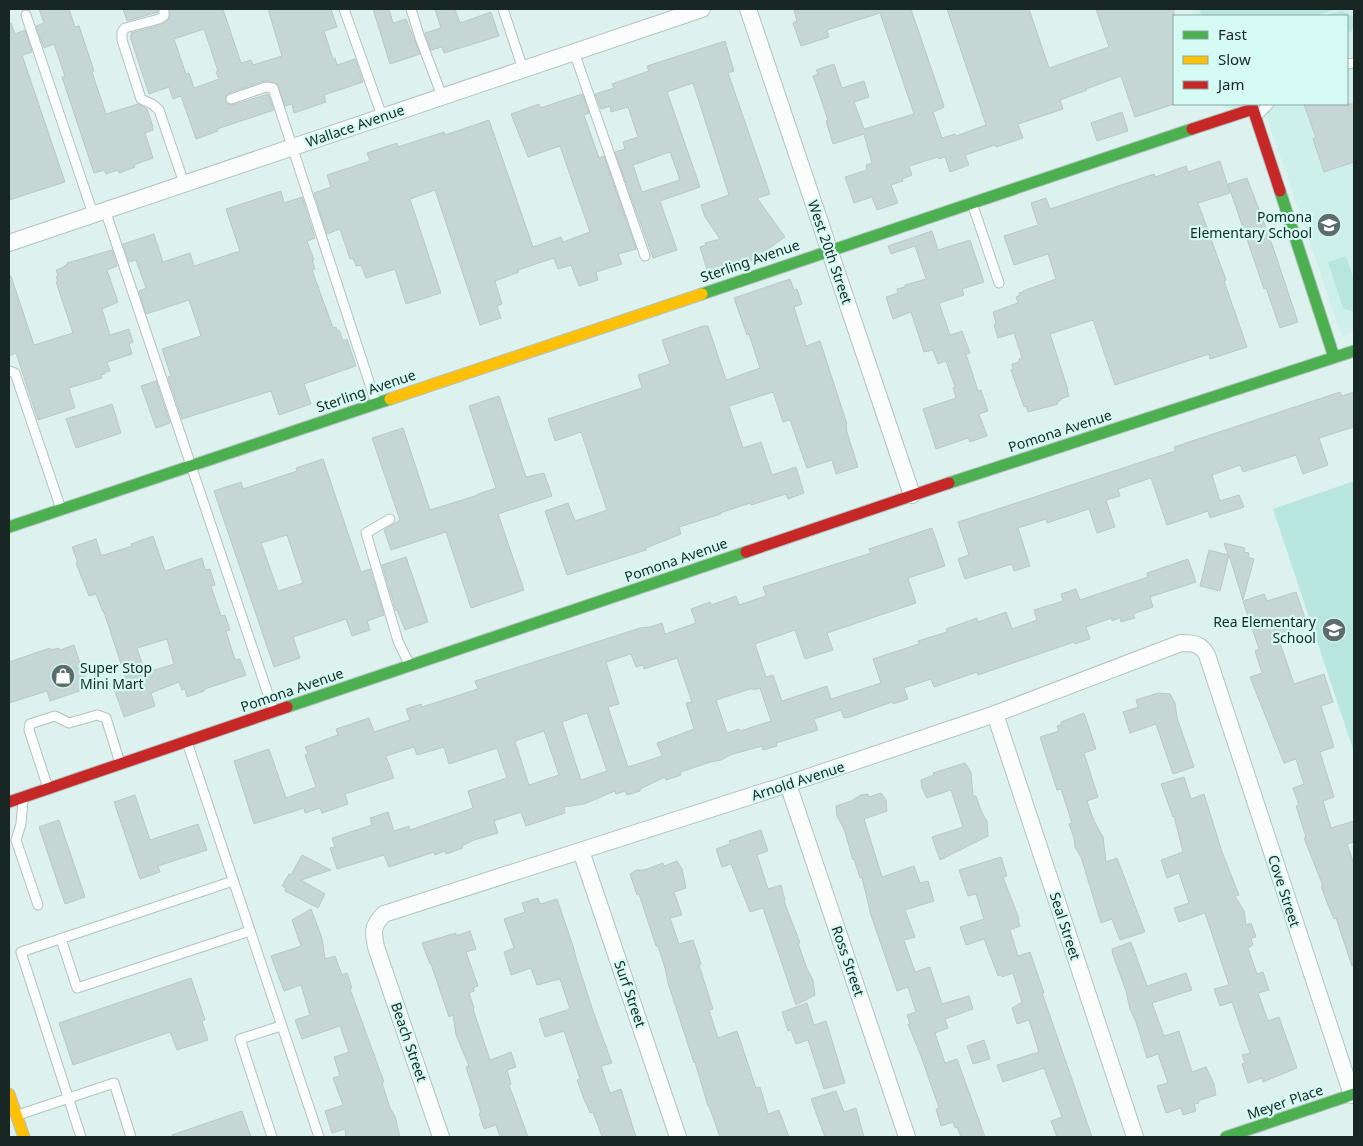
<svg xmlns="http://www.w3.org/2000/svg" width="1363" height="1146" font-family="'Noto Sans',sans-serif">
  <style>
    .built { fill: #cdf0eb }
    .green { fill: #b8e6df }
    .building { fill: #c6d6d4; stroke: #b9c9c6; fill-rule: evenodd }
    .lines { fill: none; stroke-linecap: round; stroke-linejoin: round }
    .lane-casing { stroke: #b2c3c0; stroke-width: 11 }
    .street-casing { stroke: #b2c3c0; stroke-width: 18 }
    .fast-casing { stroke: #b2c3c0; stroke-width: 13 }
    .slow-casing { stroke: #b2c3c0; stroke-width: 13 }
    .jam-casing { stroke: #b2c3c0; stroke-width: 13 }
    .lane { stroke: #fafdfc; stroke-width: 9 }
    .street { stroke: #fafdfc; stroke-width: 16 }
    .fast { stroke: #4caf50; stroke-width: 11 }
    .slow { stroke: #ffc107; stroke-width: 11 }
    .jam { stroke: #c62828; stroke-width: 11 }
    .labels { text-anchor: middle; stroke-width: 4.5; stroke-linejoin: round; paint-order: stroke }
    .street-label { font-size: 14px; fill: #182624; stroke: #d5faf4 }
    .poi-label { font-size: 14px; fill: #182624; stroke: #d5faf4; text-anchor: end }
  </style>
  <rect width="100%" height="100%" fill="#ddf2ee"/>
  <!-- built -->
  <polygon class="built" points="1191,9 1354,9 1354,332 1342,336 1267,118 1223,106 1222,104 1347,104 1347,16 1194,16"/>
  <!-- green -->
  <g class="green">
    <polygon points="1199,9 1334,9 1334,10 1314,16 1202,16"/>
    <polygon points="1342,11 1353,17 1354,26 1352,31 1347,33 1347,16 1328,16 1329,14"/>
    <polygon points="1346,256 1354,280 1354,312 1343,308 1328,262"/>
    <polygon points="1354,481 1354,752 1273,509"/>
  </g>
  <!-- building -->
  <g class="building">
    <polygon points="39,9 69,9 75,27 79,26 94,71 92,72 106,114 138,104 147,109 153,127 152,127 153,130 145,133 153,158 134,165 135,167 119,173 118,170 106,174 104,170 94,173 62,77 65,76 54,44 44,48 36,26 44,23"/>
    <polygon points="123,9 158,9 158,12 127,21"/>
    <path d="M170,9H223L241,63L251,60L253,65L282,56L268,9H331L337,27L324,31L333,59L335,58L337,65L355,59L363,82L324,95L326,102L294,113L292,104L285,106L277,84L264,81L229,93L226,95L225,101L227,104L233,105L268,94L274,110L217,129L218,131L196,139L181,96L173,99L169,87L149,94L130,36H132L131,33L161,25L167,21L170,16ZM204,29L218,71L216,72L219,79L194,88L189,73L186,74L174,39Z"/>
    <polygon points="373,9 389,9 393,23 406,19 420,54 390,64"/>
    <polygon points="435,9 455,9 460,23 491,12 499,36 444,53 442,47 431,50 425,33 441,28"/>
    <polygon points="801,9 911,9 944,106 943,108 933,112 942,138 955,134 956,136 986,125 947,9 1029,9 1049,68 1109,47 1096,9 1174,9 1174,104 1135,117 1121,76 1086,89 1087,90 1060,100 1063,109 1018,124 1023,138 996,147 995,145 965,155 969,165 950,172 945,157 939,159 938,157 909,166 912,175 902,179 903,181 891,185 898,203 877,210 872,197 854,203 845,177 867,170 866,165 872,163 864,134 833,144 826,121 828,120 813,76 818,74 816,70 834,64 842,88 864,81 869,97 854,102 864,129 914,114 880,13 827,30 829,37 801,46 793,23 797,21 794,11"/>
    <polygon points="11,23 15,34 25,30 32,52 22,55 65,182 9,200 9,24"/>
    <path d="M725,41L734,71L728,73L770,194L757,198L785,237L745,265L743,262L708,273L700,247L706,245L705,243L720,239L705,217L701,205L729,195L693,83L667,92L700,187L660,201L677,250L653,258L615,152L625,149L623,142L638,137L628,107L611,112L610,106L601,109L595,94L614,88L612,84L649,71L647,66ZM670,152L680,180L642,192L633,165Z"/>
    <polygon points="582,94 589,113 584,115 599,158 604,156 636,249 618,254 622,264 596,272 598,280 579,286 571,265 558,269 554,258 518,270 519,272 495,281 502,304 497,306 501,318 480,325 435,190 410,199 441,293 406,304 395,269 366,278 361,265 356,266 353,258 350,259 340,229 327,234 314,193 331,187 327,175 370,161 367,153 397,143 398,147 444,132 445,135 489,120 533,247 561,237 563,242 590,232 560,146 528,157 511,114 539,104 540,108"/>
    <polygon points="1304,104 1354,104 1354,162 1324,172 1313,139 1316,138"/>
    <polygon points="1122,112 1128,131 1097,141 1091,123"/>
    <polygon points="1220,161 1230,193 1198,203 1226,280 1224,281 1247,347 1210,359 1209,354 1115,385 1093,320 1050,334 1068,390 1067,390 1069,396 1061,399 1061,400 1057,402 1058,404 1028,412 1026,406 1024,407 1011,370 1013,369 1012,364 1019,362 1019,359 1022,358 1014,333 998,338 994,325 996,324 993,312 1018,303 1016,297 1020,295 1019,293 1023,292 1023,291 1056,279 1048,254 1014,265 1004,236 1038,225 1031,203 1046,198 1050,209 1154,174 1155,177 1186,166 1188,172"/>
    <polygon points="1247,178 1273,247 1298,322 1280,328 1266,288 1264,289 1228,184"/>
    <polygon points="281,191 284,203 302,197 315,238 307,241 314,260 312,260 315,269 312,270 333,328 336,327 337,331 339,330 343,341 347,339 356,366 304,384 311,404 279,415 271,391 182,419 168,377 171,376 162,349 201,336 189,300 146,314 139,291 146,288 136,260 129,262 123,244 154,234 163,262 190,253 194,266 240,251 226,209"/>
    <polygon points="932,231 938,250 970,240 984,282 962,289 964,295 939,303 950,335 962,331 970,353 966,354 978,391 981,390 988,411 979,414 987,436 970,442 968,438 936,449 923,409 956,398 953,388 955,387 946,361 938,364 933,350 924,352 911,312 893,319 886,297 898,293 897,289 905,287 905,285 926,279 915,246 891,254 888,246"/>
    <polygon points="112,250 117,266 107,270 118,302 102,309 110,335 129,329 133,342 129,344 132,354 107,362 110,371 105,372 105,374 101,375 102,378 69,388 75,408 38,420 16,353 9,356 9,276 11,276 34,345 73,333 56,282 58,281 56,277 58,276 56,270 64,267 64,266 68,264 67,263"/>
    <polygon points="790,279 794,290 797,289 802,304 794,307 806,346 820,341 847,424 846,424 847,429 846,429 858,467 836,474 832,460 807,468 790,420 783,422 773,392 729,406 743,448 761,442 772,475 796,467 804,493 788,499 786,494 751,505 750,503 720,513 721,514 679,527 681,534 646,548 646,550 567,575 545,511 568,503 575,521 607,510 581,432 555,441 548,419 642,388 638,375 670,364 662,340 703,326 708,326 726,380 760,368 749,334 747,335 734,298"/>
    <polygon points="156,381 170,423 156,428 141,386"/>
    <polygon points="1340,392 1342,396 1354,392 1354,427 1319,438 1328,465 1303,474 1296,455 1243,472 1240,465 1212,475 1220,501 1239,495 1244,507 1210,518 1208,511 1167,525 1151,478 1118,489 1120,496 1106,500 1115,527 1097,533 1089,509 1047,523 1046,519 1018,528 1030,566 1014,571 1012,564 965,579 958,559 969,555 958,522 1175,451 1174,447"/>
    <polygon points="499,396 526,477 544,473 552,496 498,514 524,590 471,608 446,532 391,550 384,530 400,520 372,438 403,428 430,510 478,495 478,494 496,488 469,406"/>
    <polygon points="112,404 121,433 76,448 66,419"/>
    <path d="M323,459L361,572L370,569L384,615L367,621L370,630L352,636L346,619L293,637L300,658L274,667L214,491L241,482L243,489L297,471L296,468ZM287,535L303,583L278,591L261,543Z"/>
    <path d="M932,528L945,566L908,578L916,603L827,633L833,650L805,659L795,630L755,644L766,677L773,675L782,701L827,686L831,699L881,683L873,659L919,644L918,641L947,632L946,629L977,618L978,622L1006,612L1012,629L1037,620L1034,610L1063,601L1061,594L1076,589L1080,600L1148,577L1147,573L1188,559L1196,582L1150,597L1153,607L1133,614L1135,618L1121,622L1120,618L1112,621V618L1086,627L1090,639L1075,644L1074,642L978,675L977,672L934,687L931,679L904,688L908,699L893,704L892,702L850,717L844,718L841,710L814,719L818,730L776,743L777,746L763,750L762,746L730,755L721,760L711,762L680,772L681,775L666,780L665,777L640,789V791L627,795L625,791L616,794L615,791L584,804L564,807L565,813L526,826L521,812L494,821L498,833L474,840L462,846L463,848L446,854L445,851L435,855L434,852L389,867L384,855L337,869L330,848L335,847L332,838L372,825L370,818L388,812L394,831L409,826L410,830L473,808L468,791L507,778L497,748L449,764L444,747L417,755L414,747L386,756L394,778L345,794L348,804L322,813L320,808L305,813L304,808L254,824L234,761L269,749L286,798L316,787L305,755L308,754L305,747L338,735L336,729L369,718L374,732L410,720L406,709L421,704L422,707L478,689L475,681L640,628L647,627V628L662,623L665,634L696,623L691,609L710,602L711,605L736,596L739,605L766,596L763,587L871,553L869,549ZM631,654L636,667L643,665L644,669L677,658L692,702L686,703L694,729L657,743L662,756L628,767L608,707L619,704L606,662ZM753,688V690L760,688L771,721L740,731L739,729L727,733L716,700ZM587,713L607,771L581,780L562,722ZM544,731L559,775L529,785L515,741Z"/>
    <path d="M153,536L165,571L202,558L205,570L210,569L215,585L211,586L221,616L225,615L230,630L226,631L235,660L240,659L246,675L205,689L204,691L187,697L185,689L182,690L179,682L151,693L155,706L124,717L112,683L126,679L104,612H103L96,594L89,596L76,563H78L72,547L96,539L101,555H104L132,546L131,544ZM167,639L174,664L145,673L137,648Z"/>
    <polygon points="1224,543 1245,548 1244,552 1249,553 1248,557 1254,559 1243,600 1229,555 1220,591 1200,586 1209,550 1228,555"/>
    <polygon points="406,557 428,622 405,630 397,610 396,611 382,565"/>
    <polygon points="1296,592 1307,624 1277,634 1294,684 1324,674 1333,702 1321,706 1334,747 1320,752 1334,797 1323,801 1331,828 1354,821 1354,842 1347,844 1354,864 1354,965 1352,966 1336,918 1334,919 1326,900 1321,886 1323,886 1304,838 1306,837 1296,806 1299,805 1293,788 1304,784 1296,759 1284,763 1250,677 1262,673 1255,651 1259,649 1243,601 1264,594 1267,601"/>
    <polygon points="74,645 88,688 50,701 47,691 9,703 9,662 50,648 51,650 59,648 60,650"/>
    <polygon points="1158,693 1170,694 1175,703 1177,718 1194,767 1173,774 1156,724 1130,733 1123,712 1138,707 1136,700"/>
    <polygon points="1084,713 1096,749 1084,753 1098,797 1087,801 1094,821 1103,837 1106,862 1117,858 1145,932 1120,940 1112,919 1101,923 1081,857 1075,847 1074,838 1069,824 1072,823 1061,789 1057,790 1040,737 1059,731 1057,726 1061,725 1061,722"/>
    <polygon points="965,763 971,772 973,796 976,796 982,813 987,821 988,836 940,860 932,837 963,827 951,790 927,798 922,788 921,780 934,775 933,773"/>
    <polygon points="1184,777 1191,799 1204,794 1222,852 1239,895 1235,896 1244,911 1246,925 1251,923 1256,937 1251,938 1253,945 1248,948 1257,974 1263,972 1269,990 1258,993 1268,1021 1279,1017 1297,1068 1263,1082 1262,1078 1248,1083 1242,1064 1245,1063 1242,1055 1250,1053 1232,1002 1220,1006 1214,989 1229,985 1205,913 1179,922 1174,908 1189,903 1179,873 1167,878 1161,860 1183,852 1174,816 1173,817 1161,784"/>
    <polygon points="881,793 886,800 887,811 864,819 882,877 914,866 920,883 928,881 934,901 905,910 915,937 904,940 915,972 930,967 942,1004 969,996 973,1009 945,1019 948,1028 935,1033 945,1063 957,1059 985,1137 961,1137 957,1127 955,1128 953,1122 941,1126 936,1109 939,1108 921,1056 908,1024 910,1024 907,1015 916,1012 908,987 897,991 871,915 862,878 860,878 854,859 853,860 844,829 837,816 836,806 851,801 861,795 868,794 869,797"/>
    <polygon points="135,795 150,840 198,824 207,850 158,866 160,872 140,879 114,802"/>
    <polygon points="59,820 85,897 65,904 39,827"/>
    <polygon points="761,830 768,851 757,855 768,889 781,885 785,900 784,901 800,943 798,943 807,969 813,980 815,995 796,1005 763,908 750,912 731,864 722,867 716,849 730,844 729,841"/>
    <polygon points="302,855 331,870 301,880 325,894 318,908 285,891 286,888 282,886 289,874 291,875"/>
    <polygon points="1001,857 1007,876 1003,877 1019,919 1018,920 1020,926 1010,930 1018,956 1030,952 1044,993 1042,993 1092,1137 1057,1137 1051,1121 1062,1117 1044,1068 1003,1082 997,1065 1039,1052 1029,1020 1017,1024 1012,1008 1022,1002 1013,973 1002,977 1001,975 998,976 984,939 966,945 960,927 984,919 976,894 968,896 959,870"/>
    <polygon points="677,861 682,869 686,888 674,892 682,915 670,918 679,944 693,940 701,964 699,965 713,1009 709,1010 718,1038 737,1031 756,1088 760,1087 768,1114 779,1110 789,1137 720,1137 709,1106 708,1106 695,1062 694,1063 668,983 665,968 658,946 656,946 639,894 637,895 630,874 636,870 644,870 663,863 664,866"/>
    <polygon points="538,898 540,904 557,899 573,946 576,958 593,1011 612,1063 601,1066 610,1093 621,1089 636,1137 602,1137 593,1112 590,1113 586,1102 585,1102 577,1080 580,1079 564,1031 545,1037 539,1019 570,1009 560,979 537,985 531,968 511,975 504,952 514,948 504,919 525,912 522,903"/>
    <polygon points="311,909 322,938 325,959 335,956 342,975 347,973 352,988 350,989 384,1082 382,1083 390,1108 395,1116 400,1137 346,1137 345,1129 332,1133 325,1111 343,1105 333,1078 340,1076 334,1057 349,1052 340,1026 302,1039 295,1020 310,1015 301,985 284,991 271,956 301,946 292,920"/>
    <polygon points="470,931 476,949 466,952 478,986 473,988 474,991 469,993 474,1008 473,1009 490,1060 511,1052 516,1067 507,1070 511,1084 509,1085 528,1137 500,1137 496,1125 484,1129 479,1113 481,1113 466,1067 469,1066 456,1035 453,1015 449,1017 431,964 430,964 422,943 456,933 456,936"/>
    <polygon points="1131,942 1147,986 1186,973 1192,990 1152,1003 1164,1036 1179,1031 1192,1072 1206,1067 1214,1084 1216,1095 1198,1101 1199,1103 1194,1104 1196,1111 1183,1115 1181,1108 1166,1113 1157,1086 1168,1083 1158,1054 1147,1058 1136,1022 1130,1009 1126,991 1113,955 1112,949"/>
    <polygon points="191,978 205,1020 202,1021 208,1040 177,1050 170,1032 73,1065 59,1023"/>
    <polygon points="807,1003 814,1025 826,1021 845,1083 824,1089 808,1040 796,1044 791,1030 788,1031 782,1012"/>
    <polygon points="984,1040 990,1059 973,1064 967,1046"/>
    <polygon points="836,1091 844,1112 856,1108 864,1137 825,1137 811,1099"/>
    <polygon points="242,1111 251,1137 173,1137 172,1135"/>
  </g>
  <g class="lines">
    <!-- lane casing -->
    <g class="lane-casing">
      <g id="lane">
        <polyline points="164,9 164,16 159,19 125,28 122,32 122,40 141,99 152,104 159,110 184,183"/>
        <polyline points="344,9 382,116"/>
        <polyline points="411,9 420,38 442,96"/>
        <polyline points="503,9 523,69"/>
        <polyline points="26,15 93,214"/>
        <polyline points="574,52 645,256"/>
        <polyline points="1347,64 1354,63"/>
        <polyline points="231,99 266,87 273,88 376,403"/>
        <polyline points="1257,116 1269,104"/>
        <polyline points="972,203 999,283"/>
        <polyline points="105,210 274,712"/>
        <polyline points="9,371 15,373 61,509"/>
        <polyline points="390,519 366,533 398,641 410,666"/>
        <polyline points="187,742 319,1137"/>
        <polyline points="48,788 29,730 30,724 55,716 69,723 97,715 106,718 120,763"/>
        <polyline points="23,800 21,824 16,840 38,905"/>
        <polyline points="61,939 77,988 250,931"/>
        <polyline points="18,1115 114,1083 131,1137"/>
        <polyline points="81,1137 21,952 233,881"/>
        <polyline points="272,1137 240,1039 281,1026"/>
      </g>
    </g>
    <!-- street casing -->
    <g class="street-casing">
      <g id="street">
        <polyline points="748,9 912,495"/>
        <polyline points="9,243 702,9"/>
        <polyline points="995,714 1135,1137"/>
        <polyline points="788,784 907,1137"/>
        <polyline points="581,851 678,1137"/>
        <path d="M441,1137L376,947C373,931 372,926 384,914L788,784L995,714L1181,643C1194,643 1201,644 1207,655L1352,1095"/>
      </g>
    </g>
    <!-- fast casing -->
    <g class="fast-casing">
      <g id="fast">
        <polyline points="1280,191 1334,357"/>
        <polyline points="702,294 1192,129"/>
        <polyline points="949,483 1354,351"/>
        <polyline points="9,527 390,399"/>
        <polyline points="287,707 746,552"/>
        <polyline points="1226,1137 1354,1094"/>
      </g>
    </g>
    <!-- slow casing -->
    <g class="slow-casing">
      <g id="slow">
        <polyline points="390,399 702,294"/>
        <polyline points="9,1094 24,1137"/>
      </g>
    </g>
    <!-- jam casing -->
    <g class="jam-casing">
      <g id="jam">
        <polyline points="1192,129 1253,109 1280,191"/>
        <polyline points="746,552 949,483"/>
        <polyline points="9,802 287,707"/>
      </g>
    </g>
    <!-- lane -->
    <use href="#lane" class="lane"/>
    <!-- street -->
    <use href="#street" class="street"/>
    <!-- fast -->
    <use href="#fast" class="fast"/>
    <!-- slow -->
    <use href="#slow" class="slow"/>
    <!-- jam -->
    <use href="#jam" class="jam"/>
  </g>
  <!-- icons -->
  <defs>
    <g id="school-disc" transform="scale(1.25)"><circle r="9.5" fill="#5d6d6b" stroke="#d5faf4"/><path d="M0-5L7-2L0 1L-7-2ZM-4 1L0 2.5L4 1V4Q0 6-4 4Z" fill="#fff"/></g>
    <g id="shop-disc" transform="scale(1.25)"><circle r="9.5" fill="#5d6d6b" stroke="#d5faf4"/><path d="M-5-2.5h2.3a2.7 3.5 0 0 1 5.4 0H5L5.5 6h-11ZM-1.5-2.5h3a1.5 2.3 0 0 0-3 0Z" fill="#fff"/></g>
  </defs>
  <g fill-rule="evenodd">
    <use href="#school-disc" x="1329" y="225"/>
    <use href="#school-disc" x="1334" y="630"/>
    <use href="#shop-disc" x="63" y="676"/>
  </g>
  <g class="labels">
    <!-- street labels -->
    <g class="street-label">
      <text transform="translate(355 126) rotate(-19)" y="5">Wallace Avenue</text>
      <text transform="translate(830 252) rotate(71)" y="5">West 20th Street</text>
      <text transform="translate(750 261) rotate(-19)" y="5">Sterling Avenue</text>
      <text transform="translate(366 391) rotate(-19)" y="5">Sterling Avenue</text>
      <text transform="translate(1060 431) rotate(-18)" y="5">Pomona Avenue</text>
      <text transform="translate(676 560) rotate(-19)" y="5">Pomona Avenue</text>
      <text transform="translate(292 690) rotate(-19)" y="5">Pomona Avenue</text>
      <text transform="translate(798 781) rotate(-18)" y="5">Arnold Avenue</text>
      <text transform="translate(1284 891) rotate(72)" y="5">Cove Street</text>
      <text transform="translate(1065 926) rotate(72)" y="5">Seal Street</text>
      <text transform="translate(848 961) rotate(71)" y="5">Ross Street</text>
      <text transform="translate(630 994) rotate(71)" y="5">Surf Street</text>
      <text transform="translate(409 1042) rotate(71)" y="5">Beach Street</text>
      <text transform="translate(1285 1102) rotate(-19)" y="5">Meyer Place</text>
    </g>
    <!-- poi labels -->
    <g class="poi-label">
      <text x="1312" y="222">Pomona<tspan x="1312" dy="16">Elementary School</tspan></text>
      <text x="1316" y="627">Rea Elementary<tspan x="1316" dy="16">School</tspan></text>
      <text x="80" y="673" text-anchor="start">Super Stop<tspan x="80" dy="16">Mini Mart</tspan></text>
    </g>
  </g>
  <!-- border -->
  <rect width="1363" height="1146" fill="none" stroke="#182624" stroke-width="20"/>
  <!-- legend -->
  <rect x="1173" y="15" width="175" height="90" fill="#d5faf4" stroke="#89a5a1"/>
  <rect x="1183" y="31" width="25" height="8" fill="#4caf50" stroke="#89a5a1"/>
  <text x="1218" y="40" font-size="15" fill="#182624">Fast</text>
  <rect x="1183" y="56" width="25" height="8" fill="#ffc107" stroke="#89a5a1"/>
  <text x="1218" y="65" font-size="15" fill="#182624">Slow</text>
  <rect x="1183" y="81" width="25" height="8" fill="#c62828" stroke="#89a5a1"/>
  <text x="1218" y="90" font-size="15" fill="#182624">Jam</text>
</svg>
